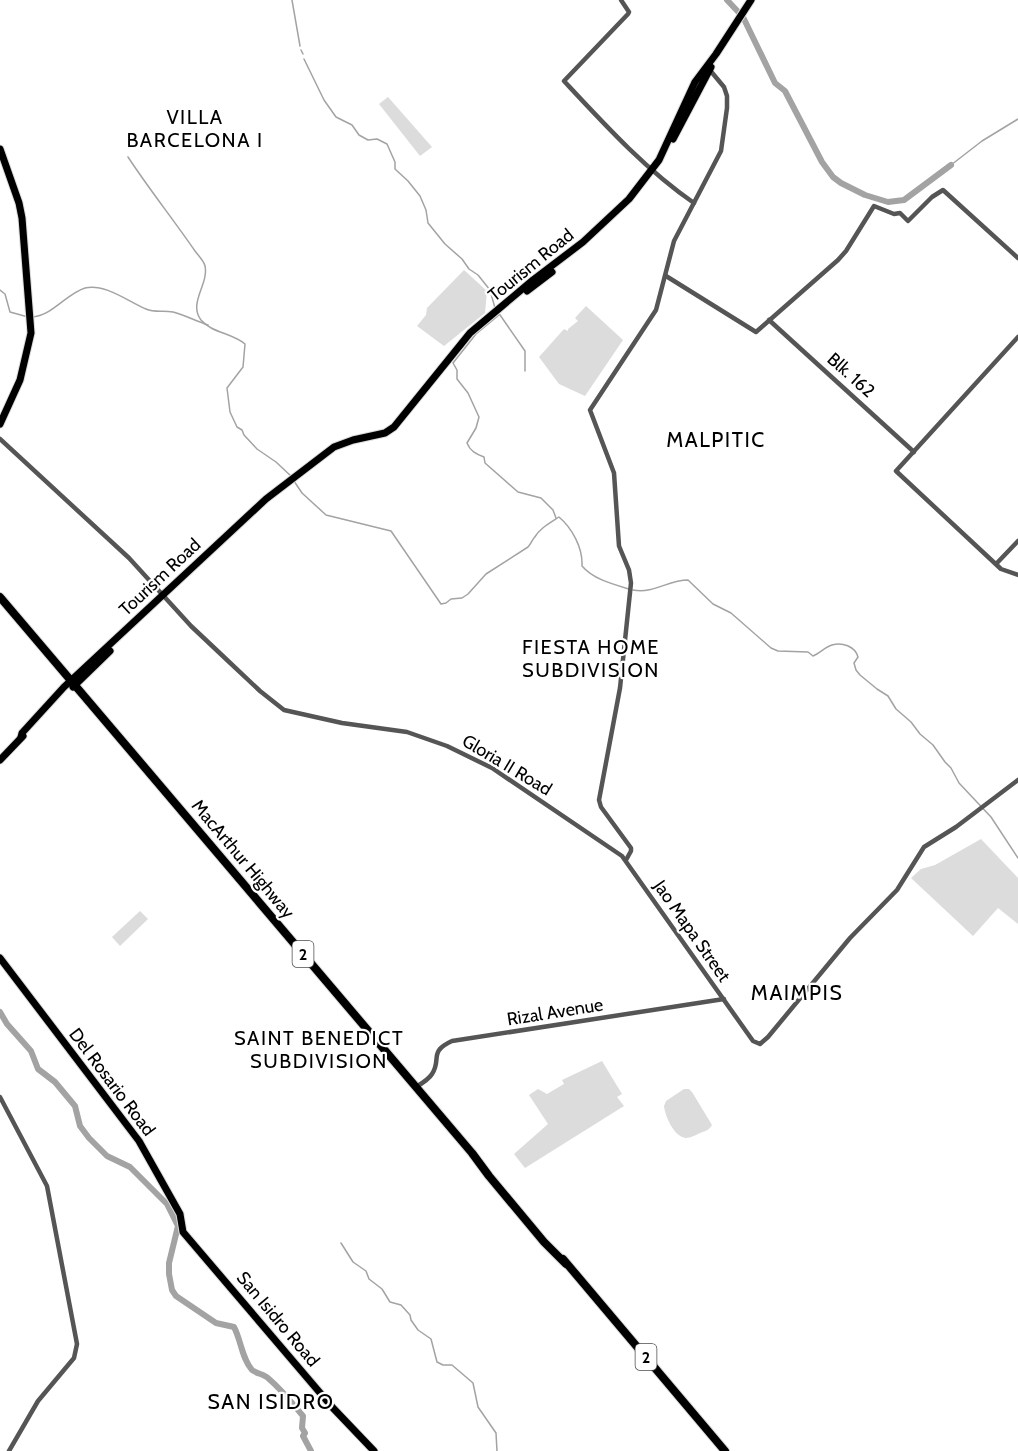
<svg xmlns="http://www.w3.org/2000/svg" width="1018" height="1451" font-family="Cabin,sans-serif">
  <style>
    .green { fill: #dcdcdc }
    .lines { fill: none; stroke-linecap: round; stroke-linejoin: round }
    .stream { stroke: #a3a3a3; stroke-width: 1.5 }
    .river { stroke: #a3a3a3; stroke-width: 6 }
    .major-casing { stroke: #dbdbdb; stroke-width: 9 }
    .highway-casing { stroke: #dbdbdb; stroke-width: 10 }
    .minor { stroke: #555; stroke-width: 4.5 }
    .major { stroke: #000; stroke-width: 7 }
    .highway { stroke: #000; stroke-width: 8 }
    .labels { text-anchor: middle; stroke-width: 4.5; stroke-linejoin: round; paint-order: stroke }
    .shield { fill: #fff; stroke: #4c4c4c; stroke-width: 1.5 }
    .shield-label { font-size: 16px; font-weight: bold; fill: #000 }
    .street-label { font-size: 18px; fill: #000; stroke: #fff }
    .neighbourhood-label { font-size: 20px; letter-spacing: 1.5px; fill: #000; stroke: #fff }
    .quarter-label { font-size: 21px; letter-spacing: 1.5px; fill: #000; stroke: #fff }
  </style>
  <rect width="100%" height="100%" fill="#fff"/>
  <!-- green -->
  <g class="green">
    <polygon points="388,97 432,147 420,156 379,104"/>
    <polygon points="464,270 487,291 485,313 444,346 417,326 426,315 427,308"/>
    <polygon points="586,306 623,340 585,396 559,384 539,357 564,329 568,331 568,329 578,321 575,318"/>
    <polygon points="981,839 1018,878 1018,924 998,908 973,936 911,878 921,869 935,865"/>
    <polygon points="140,911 148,919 120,946 112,937"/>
    <polygon points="602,1061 622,1094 617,1097 624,1106 525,1168 514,1154 548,1124 529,1095 538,1089 547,1094 564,1084 562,1080"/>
    <path d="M684,1089H689L692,1092L712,1125C709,1130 706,1131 700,1133C696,1135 690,1138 686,1138C674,1137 665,1116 664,1106L666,1101Z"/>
  </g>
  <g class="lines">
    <!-- stream -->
    <g class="stream">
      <polyline points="292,0 300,46"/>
      <polyline points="301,50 303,54"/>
      <polyline points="304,59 324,100 336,117 352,125 359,135 368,140 377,139 387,144 395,162 395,169 408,181 420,196 426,210 428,223 445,244 462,259 469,269 478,275 490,290 495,308"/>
      <path d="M128,157C149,189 173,219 195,251C198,255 204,261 205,266C209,284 188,303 201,320C212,333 232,333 245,344L243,367L227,388L230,412L237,427L242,430L244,435L257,449L276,462L292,477"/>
      <polyline points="951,165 982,141 1018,119"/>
      <polyline points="0,290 5,294 10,312 28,317"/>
      <polyline points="498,312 525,351 525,371"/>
      <path d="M499,315L476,334L453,363L457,370V379L468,393L479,417L476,428L467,443C470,451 476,454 484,457L485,463L518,492L541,498L553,510L556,518"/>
      <path d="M33,317C53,315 66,294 85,288C105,283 129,302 146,309C155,313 163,310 173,312C184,315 196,321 208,325"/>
      <path d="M294,481L302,493L326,515L391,531L441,604L446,603L451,599L462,598L468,594L486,574L528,547C531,544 532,540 534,538C540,528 550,523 559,517C572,528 583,548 582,566C593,579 612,584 629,589"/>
      <path d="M633,590C654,594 668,580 688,580L713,604L731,613L771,648L778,651L808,652L813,656C820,653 825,647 832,645C842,642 855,646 858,657L854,663L856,670L860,675L877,689L888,696L896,709L911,722L920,734L933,745L945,762L951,768L959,783L991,817L1018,858"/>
      <polyline points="341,1243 353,1262 366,1271 369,1279 382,1289 390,1302 401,1305 410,1315 411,1320 418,1330 431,1339 437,1362 443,1365 452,1365 473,1383 478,1407 496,1433 497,1451"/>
    </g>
    <!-- river -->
    <g class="river">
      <polyline points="727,0 743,17 775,83 785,91 822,162 833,177 841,183 865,195 888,202 904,200 951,165"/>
      <path d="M0,1012L7,1024L31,1051L38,1069L55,1082L75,1106L80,1126L89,1138L107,1156L130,1167L167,1204L178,1226L169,1263V1274L172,1290L176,1296L216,1323L234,1327C241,1340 242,1359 252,1370C257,1374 264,1374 269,1379C282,1390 292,1403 303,1416L302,1428L305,1433L303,1436L311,1451"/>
    </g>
    <!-- major casing -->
    <g class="major-casing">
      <g id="major">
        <polyline points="673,139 711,67"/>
        <polyline points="0,149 19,203 22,218 31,333 20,380 0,424"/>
        <polyline points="527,291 552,272"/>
        <polyline points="73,687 110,651"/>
        <polyline points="21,737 22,733 64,687 266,499 334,447 353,440 385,433 394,427 470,333 533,280 583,242 629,199 659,160 695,82 716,54 751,0"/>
        <polyline points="0,760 23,736"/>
        <polyline points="0,958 139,1141 180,1214 183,1232 333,1408 374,1451"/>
      </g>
    </g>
    <!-- highway casing -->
    <g class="highway-casing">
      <g id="highway">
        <polyline points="0,597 472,1153 489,1176 544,1242 566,1264"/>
        <polyline points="563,1259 725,1451"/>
      </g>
    </g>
    <!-- minor -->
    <g class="minor">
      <path d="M621,0L629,12L628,14L564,81C604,124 646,170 694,203"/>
      <polyline points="666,276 756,332 838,260 846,251 874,206 894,214 900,213 908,221 932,197 943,190 1018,258"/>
      <polyline points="769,320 914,452"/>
      <polyline points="1018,337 896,471 1001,569 1018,575"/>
      <polyline points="0,439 129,558 191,626 226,659 260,691 284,710 342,723 407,732 447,746 492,768 622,856 753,1041 760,1044 768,1037 850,938 897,890 924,847 956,827 1018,780"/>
      <polyline points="997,563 1018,541"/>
      <polyline points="626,860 631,851 631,848 601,807 599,800 620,688 631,583 629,570 619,546 614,473 590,410 656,310 674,241 721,151 727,108 727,96 724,87 709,69"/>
      <path d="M416,1087C421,1084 429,1079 432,1074C442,1059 428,1052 452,1041L724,999"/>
      <polyline points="0,1097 47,1186 77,1344 74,1358 38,1401 9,1451"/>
    </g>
    <!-- major -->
    <use href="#major" class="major"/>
    <!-- highway -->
    <use href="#highway" class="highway"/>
  </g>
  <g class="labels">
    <!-- shield labels -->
    <g class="shield">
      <rect x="292.5" y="941" width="21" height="26" rx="4.5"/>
      <rect x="635.5" y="1344" width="21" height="26" rx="4.5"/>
    </g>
    <g class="shield-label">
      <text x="303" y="960">2</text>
      <text x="646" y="1363">2</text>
    </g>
    <!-- street labels -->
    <g class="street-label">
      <text transform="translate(531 265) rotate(-39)" y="6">Tourism Road</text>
      <text transform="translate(851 375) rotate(42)" y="6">Blk. 162</text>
      <text transform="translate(160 577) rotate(-43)" y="6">Tourism Road</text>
      <text transform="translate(507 765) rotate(31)" y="6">Gloria II Road</text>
      <text transform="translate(243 859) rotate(50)" y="6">MacArthur Highway</text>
      <text transform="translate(692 931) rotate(55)" y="6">Jao Mapa Street</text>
      <text transform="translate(555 1012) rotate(-9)" y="6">Rizal Avenue</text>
      <text transform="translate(112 1082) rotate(53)" y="6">Del Rosario Road</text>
      <text transform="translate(278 1319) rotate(50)" y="6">San Isidro Road</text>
    </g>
    <!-- neighbourhood labels -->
    <g class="neighbourhood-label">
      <text x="195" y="124">VILLA<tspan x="195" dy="23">BARCELONA I</tspan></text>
      <text x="591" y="654">FIESTA HOME<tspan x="591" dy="23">SUBDIVISION</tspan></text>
      <text x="319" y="1045">SAINT BENEDICT<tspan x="319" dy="23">SUBDIVISION</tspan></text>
    </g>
    <!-- quarter labels -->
    <g class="quarter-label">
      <text x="716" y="447">MALPITIC</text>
      <text x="797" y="1000">MAIMPIS</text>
      <text x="271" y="1409">SAN ISIDRO</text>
    </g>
  </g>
</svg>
